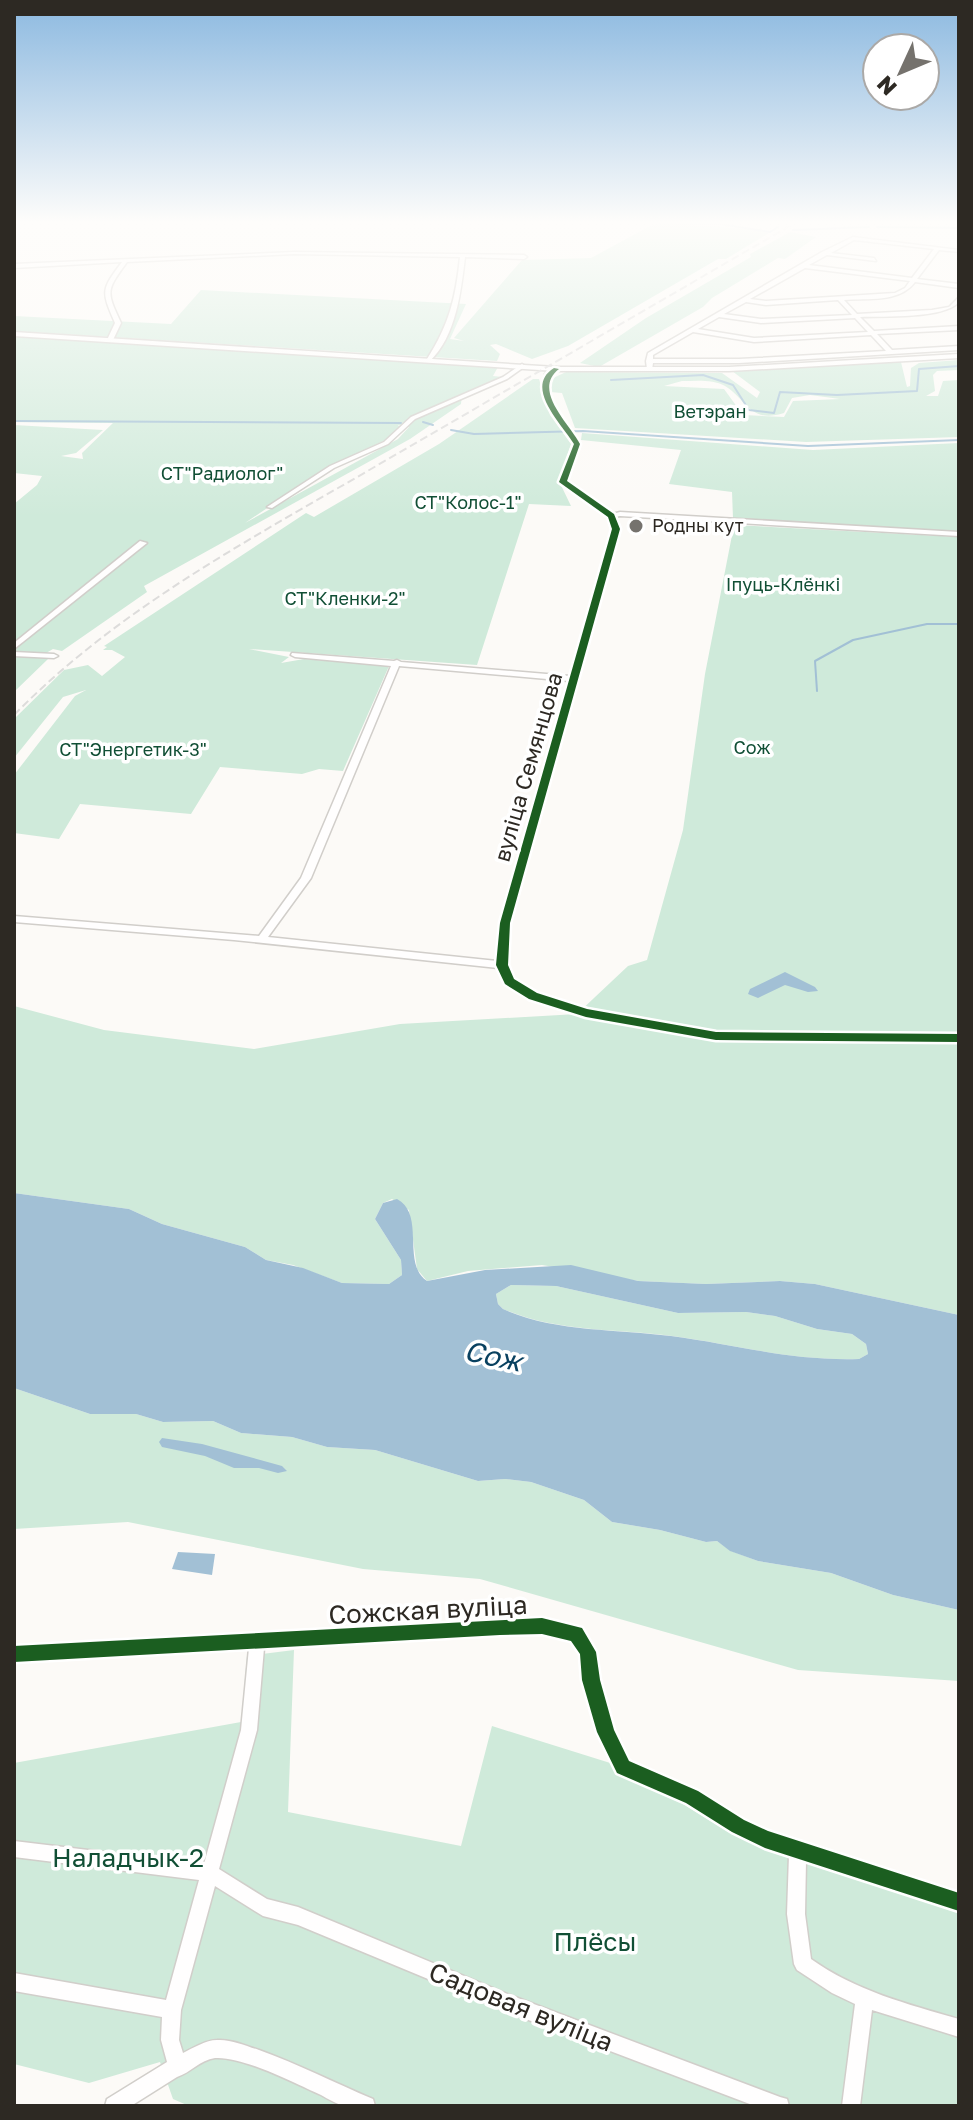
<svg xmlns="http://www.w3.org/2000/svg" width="973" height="2120" font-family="'Golos Text',sans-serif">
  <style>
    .green { fill: #cfeada; fill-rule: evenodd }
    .water { fill: #a2c0d5; fill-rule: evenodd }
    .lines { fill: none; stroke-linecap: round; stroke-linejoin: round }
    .stream { stroke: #a2c0d5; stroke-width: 2 }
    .minor-casing { stroke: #d1ceca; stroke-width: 3 }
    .tertiary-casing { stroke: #d1ceca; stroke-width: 3 }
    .minor { fill: #fffefe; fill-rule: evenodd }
    .tertiary { fill: #fffefe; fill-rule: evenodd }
    .rail { stroke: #dddcdb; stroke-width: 2; stroke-dasharray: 8 4; stroke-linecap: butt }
    .cycleway-casing { stroke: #fff; stroke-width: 5 }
    .cycleway { fill: #1b5e20; fill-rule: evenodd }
    .poi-dot { fill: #75726d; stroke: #fff; stroke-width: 3 }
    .labels { text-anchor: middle; stroke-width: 7; stroke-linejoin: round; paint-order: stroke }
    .far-park-label { font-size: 18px; fill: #114f35; stroke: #fff }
    .far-poi-label { font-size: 18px; fill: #2d2923; stroke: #fff; text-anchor: start }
    .street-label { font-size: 22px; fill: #2d2923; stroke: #fff }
    .near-street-label { font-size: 26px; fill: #2d2923; stroke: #fff }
    .near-park-label { font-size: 26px; fill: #114f35; stroke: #fff }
    .near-water-label { font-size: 28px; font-style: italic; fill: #094160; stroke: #fff }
  </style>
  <rect width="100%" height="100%" fill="#fcfaf7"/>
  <!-- green -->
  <g class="green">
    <polygon points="676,220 715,220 690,225 750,229 769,233 726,259 718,259 568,346 532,359 496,344 490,345 500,354 497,361 14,331 14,316 171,324 201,290 466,304 450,339 464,341 454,338 522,260 591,258 650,226"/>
    <polygon points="790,232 816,237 785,259 778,258 712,298 703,307 599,367 580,363 646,318 751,257 750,254"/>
    <path d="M14,336L498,367L493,376L503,377L462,394L461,404L410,439L144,586L147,592L62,651L53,649L41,656L48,659L14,692V504L37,485L42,476L14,473V425L103,430L76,453L61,456L83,459L82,453L113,423L14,422ZM398,425L409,427L398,439L245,523L331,465L390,438L400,428Z"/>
    <path d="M959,360V370L937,371L933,375L935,391L926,396H938L943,381L959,380V437L806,442L575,428L562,393L550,392L549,380L566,372L722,373L757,398L760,392L732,371L901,362L907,387L910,386L911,368L919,363ZM682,381C696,381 713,379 725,386C747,399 749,424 784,413L792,398L810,395L840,399L793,401L784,417L743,415L724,389L664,386Z"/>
    <polygon points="533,379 539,379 550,415 571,444 559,481 571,506 529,504 477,665 249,649 289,657 281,663 304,659 389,666 343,771 319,769 302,774 220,767 191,814 80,804 59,839 14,833 14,775 75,696 86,690 63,697 14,758 14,719 64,670 88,665 102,676 125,657 112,650 103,650 107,647 104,646 306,513 314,517 439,444"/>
    <polygon points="582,433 813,450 959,443 959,532 733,518 732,492 669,484 681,450 581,440"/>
    <polygon points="734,525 959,537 959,1315 815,1284 780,1281 706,1284 638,1281 542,1265 468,1271 427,1281 417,1269 409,1210 392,1199 383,1203 375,1219 401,1260 402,1275 389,1284 342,1283 293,1265 266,1260 245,1247 162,1224 129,1209 14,1193 14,1006 104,1030 254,1049 400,1024 577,1014 628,966 647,960 683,830 705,674"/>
    <path d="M511,1285L556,1286L678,1313L746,1312L775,1316L817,1329L852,1334L866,1344L868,1354L859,1359C789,1361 739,1345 672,1336C617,1329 555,1332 503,1309L498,1304L496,1294Z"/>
    <polygon points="14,1388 90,1414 136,1414 163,1422 213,1421 241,1433 292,1437 327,1447 375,1450 478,1481 505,1479 531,1482 584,1500 612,1522 660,1530 706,1542 717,1541 731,1551 758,1561 831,1573 893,1595 959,1610 959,1681 798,1670 480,1579 363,1569 128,1522 14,1529"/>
    <polygon points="294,1650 288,1812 461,1846 492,1726 623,1767 725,1830 798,1851 959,1911 959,2106 189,2106 173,2099 160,2062 89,2083 14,2064 14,1763 241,1722 247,1656"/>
  </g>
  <!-- water -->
  <g class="water">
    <polygon points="785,972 815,987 818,991 808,992 785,985 758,998 748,994 750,989"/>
    <path d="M14,1193L129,1209L162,1224L245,1247L266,1260L303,1268L342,1283L389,1284L402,1275L401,1260L375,1219L383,1203L397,1199C426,1214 401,1264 427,1281L485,1270L571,1265L638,1281L706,1284L780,1281L815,1284L959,1315V1610L893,1595L831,1573L758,1561L730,1551L717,1541L706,1542L660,1530L612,1522L584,1500L531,1482L505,1479L478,1481L375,1450L327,1447L292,1437L241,1433L213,1421L163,1422L136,1414H90L14,1388ZM511,1285L556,1286L678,1313L746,1312L775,1316L817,1329L852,1334L866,1344L868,1354L859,1359C789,1361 739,1345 671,1336C617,1329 554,1332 503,1309L498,1304L496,1294Z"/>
    <polygon points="162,1438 202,1444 282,1466 287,1471 278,1473 259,1468 234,1468 205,1456 162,1447 159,1442"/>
    <polygon points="178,1552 215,1554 212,1575 172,1569"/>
  </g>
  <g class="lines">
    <!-- stream -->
    <g class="stream">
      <polyline points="485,220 720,224 770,232 778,227"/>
      <polyline points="877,227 959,228"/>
      <polyline points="793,230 869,227"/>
      <polyline points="611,380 703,375 733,385 749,410 774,413 780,392 837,395 917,391 919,369 959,366"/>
      <polyline points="14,421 401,423"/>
      <polyline points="423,422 433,425"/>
      <polyline points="451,430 474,434 583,431 808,446 959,440"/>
      <polyline points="817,691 815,661 853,640 927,624 959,624"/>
    </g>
    <!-- minor casing -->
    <g class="minor-casing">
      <g id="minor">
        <path d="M853,237L959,250V252L939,250L917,279L959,284V288L915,282C899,303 868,298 844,300L857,314L932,310L949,307L959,297V302C944,319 884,316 860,317L874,331L959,326V330L877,334L892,350L959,346V350L739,363H653L652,370L647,369L646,361L648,353L822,252ZM854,240L934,249L912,278L809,265L827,255L876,261L874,258L831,253ZM805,268L910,281L905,288L895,293L766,301L750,299ZM838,300L852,315L761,319L724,314L746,302L766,305ZM719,317L761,323L855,318L868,332L754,338L698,329ZM693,332L754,342L871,335L886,351L739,359H653V355Z"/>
        <path d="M294,252L524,255L527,257L524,259L465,257C461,292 456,336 430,361L427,359C449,325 456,297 460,257L294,254L127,262C106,291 106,291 121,323L113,340L110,342L107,340L115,323C101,291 101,290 122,262L14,268V264Z"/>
        <polygon points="522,364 525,366 524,367 507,379 415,419 388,444 334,468 272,508 267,507 330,466 384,442 411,417 503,377"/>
        <path d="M556,367L559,369C531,390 568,423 580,444L567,481L612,514L620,512L959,532V536L620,516L615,517L620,529L510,923L507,965L513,979L537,994L587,1010L716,1032L959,1034V1042L716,1040L586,1017L529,998L505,983L498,968L234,940L14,922V916L259,936L301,878L391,666L295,657L291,655L292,653L394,661L397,660L401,662L570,676L612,529L608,517L560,482L574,444C561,422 536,402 545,374ZM399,666L569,681L500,923L497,961L268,937L311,878Z"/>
        <polygon points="140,541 147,543 14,649 14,643"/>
        <polygon points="14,652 54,654 58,656 54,658 14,656"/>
        <path d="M542,1619L581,1629L596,1652L599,1680L613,1730L629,1761L698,1791L744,1820L767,1831L959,1893V1911L806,1861L805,1914L811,1959C856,1991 907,2004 959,2019V2037L872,2010L860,2106H842L855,2004L832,1993L797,1970L794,1964L787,1914L789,1855L759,1845L732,1832L686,1803L617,1773L598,1732L583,1680L581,1654L571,1640L542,1633L264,1648L257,1730L219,1869L267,1899L298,1907L510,1995L780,2097L787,2099L789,2106H755L510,2013L298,1925L263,1916L215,1886L181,2010L179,2040L183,2053C193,2048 206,2040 217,2040C231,2039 246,2046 259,2050C298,2064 335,2083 373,2099L375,2106C366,2106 353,2108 344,2106C337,2104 328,2099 321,2095C296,2084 243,2056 215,2058C200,2060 190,2073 177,2077L131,2106H105L107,2099L167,2062L161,2040L162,2017L14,1991V1973L166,2000L199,1880L14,1857V1841L204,1864L241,1730L249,1648L14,1662V1646Z"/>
      </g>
    </g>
    <!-- tertiary casing -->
    <g class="tertiary-casing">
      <polygon id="tertiary" points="14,332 556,367 729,367 959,354 959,358 729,371 556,371 14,336"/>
    </g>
    <!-- minor -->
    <use href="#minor" class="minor"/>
    <!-- tertiary -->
    <use href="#tertiary" class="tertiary"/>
    <!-- rail -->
    <path class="rail" d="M14,715C117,610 245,542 371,469C514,386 657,303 800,220"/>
    <!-- cycleway casing -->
    <g class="cycleway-casing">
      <g id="cycleway">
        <path d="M554,368L559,369C532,390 568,422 580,444L567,481L614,514L620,529L510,923L508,965L514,979L537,993L587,1009L716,1032L959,1034V1042L716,1040L586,1017L529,999L505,984L496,965L500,923L612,529L608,517L559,482L574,444C562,424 523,387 554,368Z"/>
        <polygon points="542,1618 582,1628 596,1652 600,1680 614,1730 629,1761 698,1791 744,1820 768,1831 959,1893 959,1911 765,1848 732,1832 686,1803 617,1773 597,1732 582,1680 580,1654 571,1641 542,1634 500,1635 14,1662 14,1646"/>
      </g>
    </g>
    <!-- cycleway -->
    <use href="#cycleway" class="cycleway"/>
  </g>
  <!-- sky -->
  <linearGradient id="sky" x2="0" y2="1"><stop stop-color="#8cb9e0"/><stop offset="0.43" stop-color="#fefdfb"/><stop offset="1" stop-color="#fefdfb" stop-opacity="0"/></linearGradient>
  <rect width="973" height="517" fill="url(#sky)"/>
  <!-- markers -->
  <circle class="poi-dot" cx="636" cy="526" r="8"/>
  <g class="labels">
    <!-- far-park labels -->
    <g class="far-park-label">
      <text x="710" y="418">Ветэран</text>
      <text x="222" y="480">СТ"Радиолог"</text>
      <text x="468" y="509">СТ"Колос-1"</text>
      <text x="783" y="591">Іпуць-Клёнкі</text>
      <text x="345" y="605">СТ"Кленки-2"</text>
      <text x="752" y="754">Сож</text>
      <text x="133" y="756">СТ"Энергетик-3"</text>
    </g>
    <!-- far-poi labels -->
    <g class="far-poi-label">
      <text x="652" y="532">Родны кут</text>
    </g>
    <!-- street labels -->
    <g class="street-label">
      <text transform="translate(528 767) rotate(-74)" y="8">вуліца Семянцова</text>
    </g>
    <!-- near-street labels -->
    <g class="near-street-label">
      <text transform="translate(428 1610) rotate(-3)" y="9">Сожская вуліца</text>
      <text transform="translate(521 2007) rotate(22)" y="9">Садовая вуліца</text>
    </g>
    <!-- near-park labels -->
    <g class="near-park-label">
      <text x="128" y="1867">Наладчык-2</text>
      <text x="595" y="1951">Плёсы</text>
    </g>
    <!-- near-water labels -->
    <g class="near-water-label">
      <text transform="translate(493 1356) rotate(12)" y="10">Сож</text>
    </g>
  </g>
  <!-- border -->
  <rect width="973" height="2120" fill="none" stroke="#2d2923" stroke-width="32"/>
  <!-- north arrow -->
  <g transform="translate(901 72) rotate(226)"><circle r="38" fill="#ffffff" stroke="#aba9a7" stroke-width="2"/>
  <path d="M0-6L14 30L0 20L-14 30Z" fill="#75726d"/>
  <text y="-12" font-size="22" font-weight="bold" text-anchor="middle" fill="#2d2923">N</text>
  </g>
</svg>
